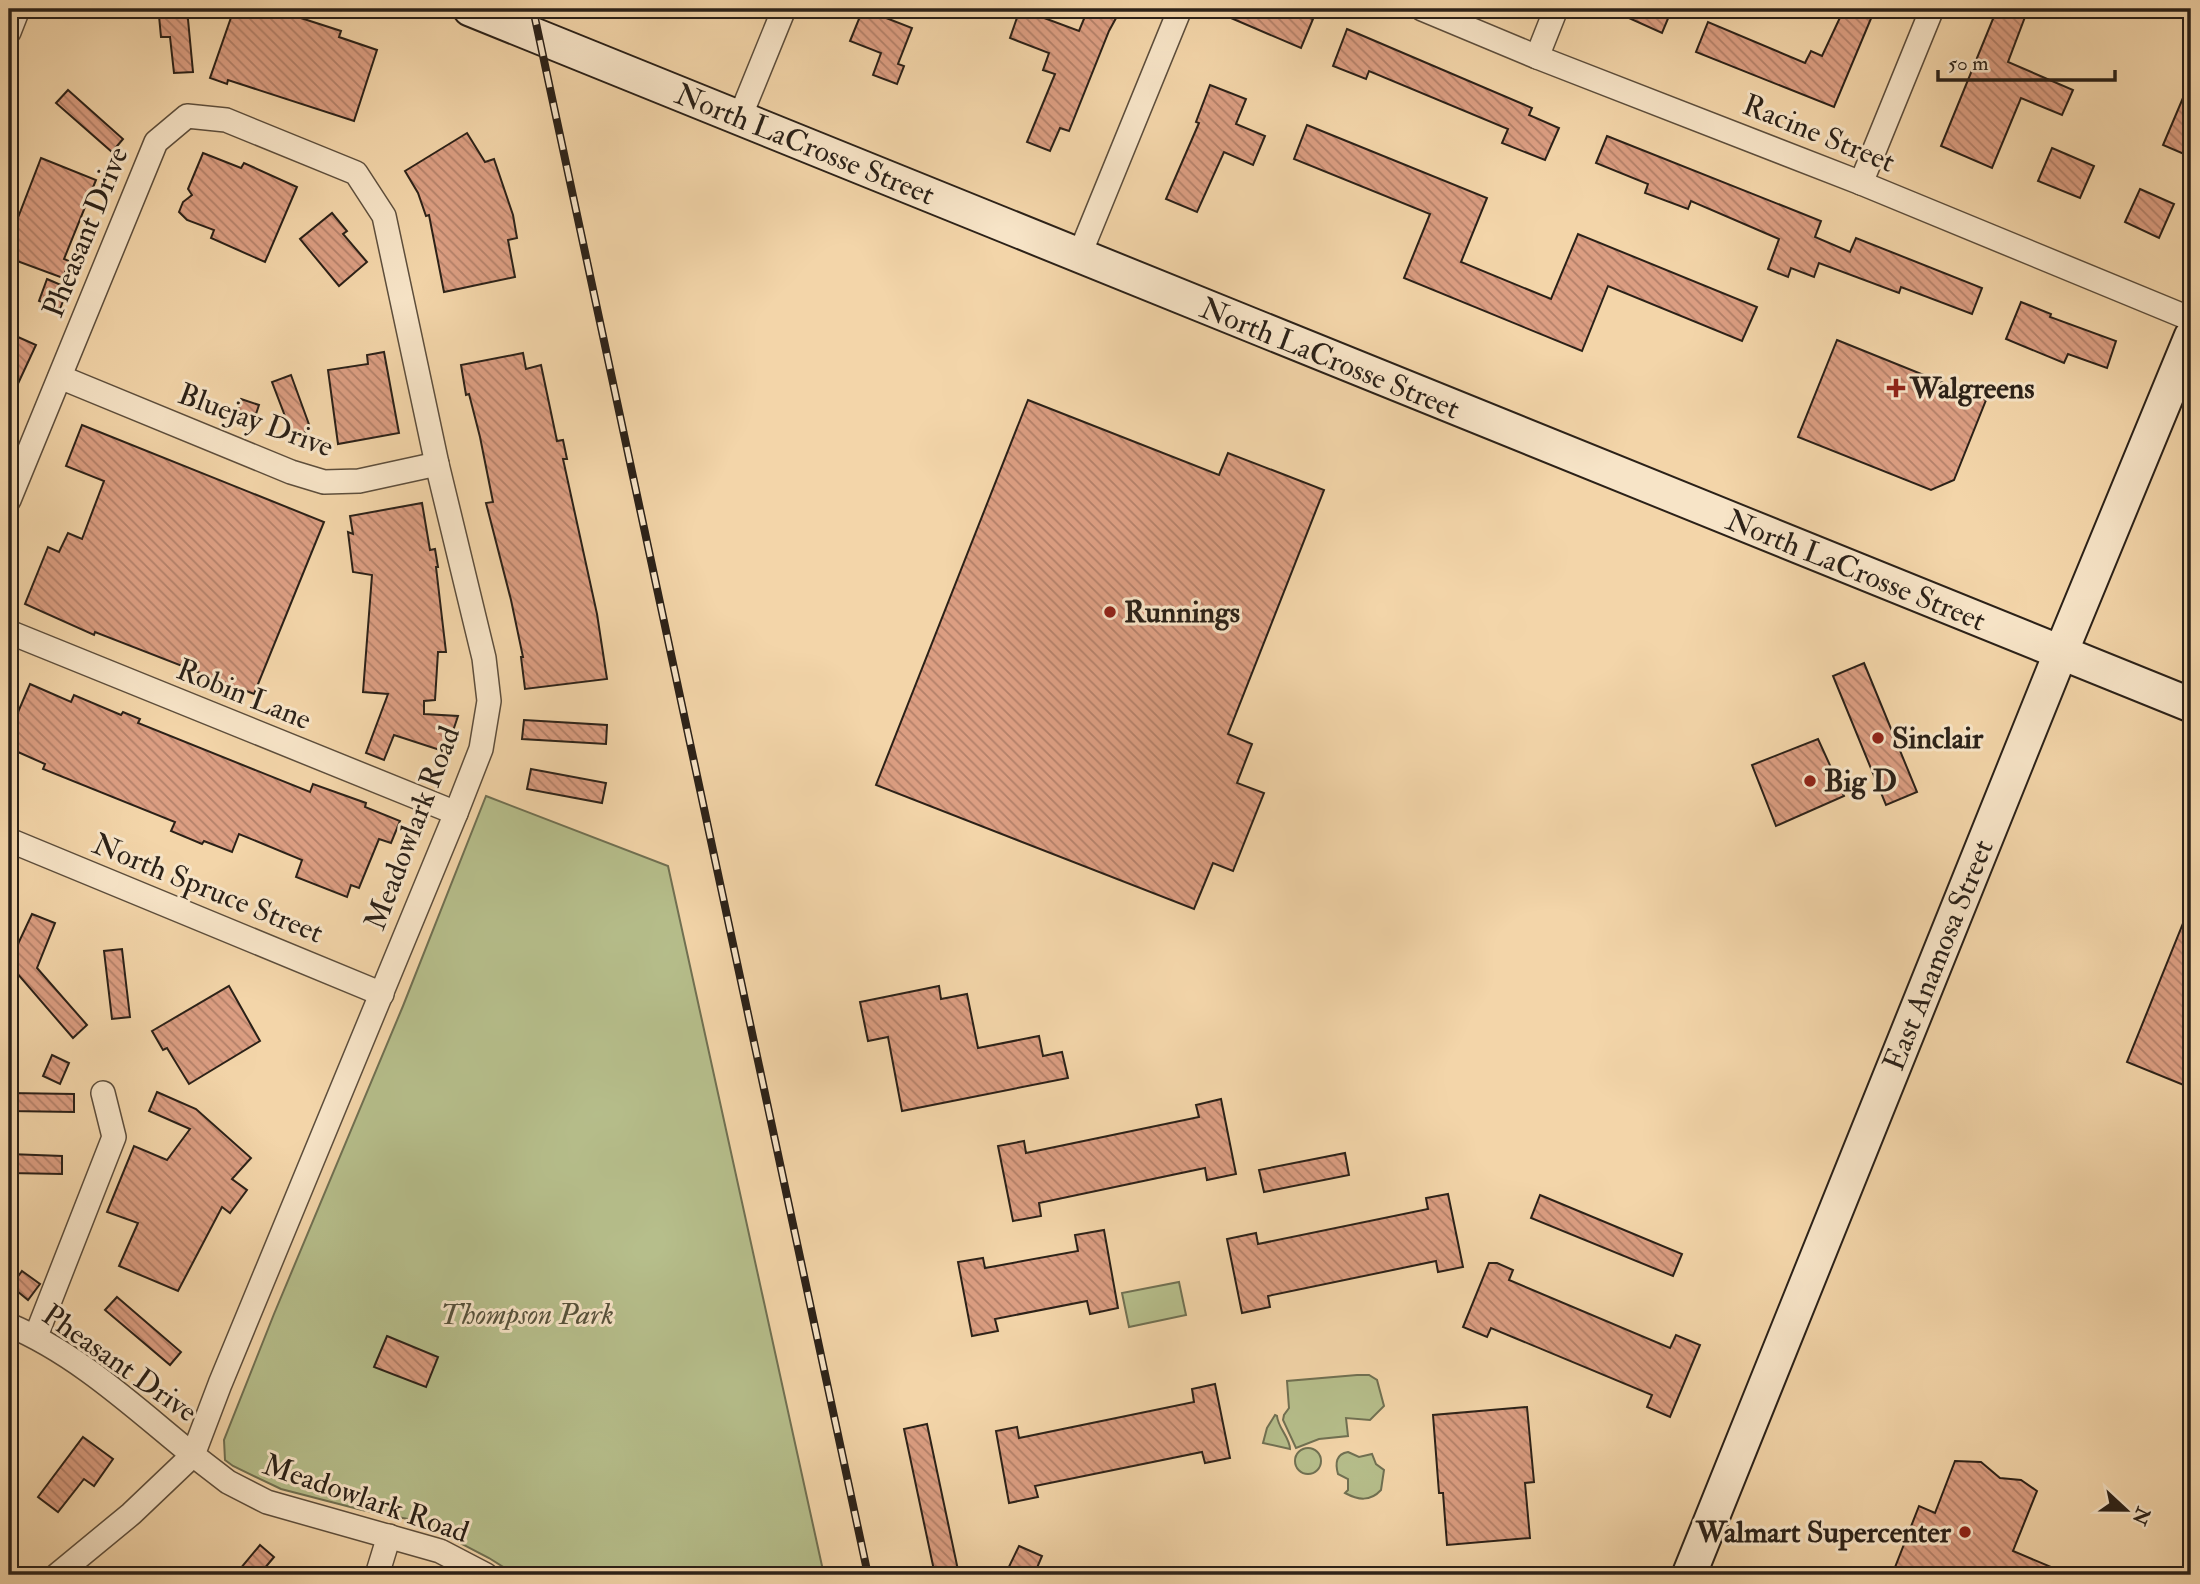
<svg xmlns="http://www.w3.org/2000/svg" width="2200" height="1584" font-family="'IM FELL Double Pica',serif">
  <style>
    .green { fill: #b6be8b; stroke: #707052; stroke-width: 2 }
    .building { fill: url(#building-back-hatch); stroke: #2b2118; stroke-width: 2 }
    .lines { fill: none; stroke-linecap: round; stroke-linejoin: round }
    .minor-casing { stroke: #5d4e3c; stroke-width: 26 }
    .secondary-casing { stroke: #2b2118; stroke-width: 37 }
    .minor { stroke: #f7e4c7; stroke-width: 23 }
    .secondary { stroke: #f7e4c7; stroke-width: 33 }
    .rail-casing { stroke: #2b2118; stroke-width: 8 }
    .rail { stroke: #f7e4c7; stroke-width: 5; stroke-dasharray: 16; stroke-linecap: butt }
    .poi-dot { fill: #8f2418; stroke: #f7e4c7; stroke-width: 2.5 }
    .labels { text-anchor: middle; stroke-width: 6; stroke-linejoin: round; paint-order: stroke }
    .street-label { font-size: 30px; fill: #2b2118; stroke: #f7e4c7 }
    .poi-label { font-size: 30px; font-weight: bold; fill: #2b2118; stroke: #f7e4c7; text-anchor: start }
    .park-label { font-size: 30px; font-style: italic; fill: #55503a; stroke: #f7e4c7 }
  </style>
  <defs>
    <pattern id="building-back-hatch" width="6" height="6" patternUnits="userSpaceOnUse" patternTransform="scale(1.75)"><rect width="6" height="6" fill="#dc9e82"/><path d="M-1 5l2 2M0 0l6 6M5-1l2 2" fill="none" stroke="#b38069"/></pattern>
  </defs>
  <rect width="100%" height="100%" fill="#f3d5a9"/>
  <filter id="stains"><feTurbulence type="fractalNoise" baseFrequency=".00286" numOctaves="4"/><feColorMatrix values="0 0 0 0 .2 0 0 0 0 .09 0 0 0 0 .02 0 0 0 .5 -.17"/></filter>
  <radialGradient id="worn" r=".72"><stop offset=".6" stop-color="#630" stop-opacity="0"/><stop offset="1" stop-color="#630" stop-opacity=".3"/></radialGradient>
  <!-- green -->
  <g class="green">
    <polygon points="486,796 668,866 824,1575 516,1575 489,1558 418,1521 362,1510 281,1489 233,1466 225,1460 224,1440 274,1314 403,1006"/>
    <polygon points="1179,1282 1186,1315 1129,1327 1122,1293"/>
    <polygon points="1357,1375 1369,1375 1377,1380 1384,1406 1370,1420 1346,1418 1348,1436 1319,1439 1296,1448 1283,1420 1284,1415 1289,1408 1287,1381"/>
    <path d="M1275,1415L1277,1416C1278,1428 1290,1438 1290,1449L1263,1443L1267,1428Z"/>
    <circle cx="1308" cy="1461" r="13"/>
    <path d="M1348,1452L1359,1457L1372,1454L1376,1464L1384,1470L1381,1490C1370,1502 1358,1500 1345,1493L1348,1490V1479L1338,1474C1335,1463 1336,1454 1348,1452Z"/>
  </g>
  <!-- building -->
  <g class="building">
    <polygon points="167,9 187,9 193,72 174,73 170,37 161,37 159,16 168,15"/>
    <polygon points="234,9 273,9 341,31 339,37 377,50 354,121 228,80 227,84 210,78"/>
    <polygon points="863,9 912,28 898,64 904,66 897,84 873,75 881,53 850,41"/>
    <polygon points="1020,9 1079,31 1088,9 1121,9 1109,31 1069,131 1060,128 1050,151 1027,142 1055,74 1043,70 1049,53 1010,38"/>
    <polygon points="1210,9 1288,9 1313,19 1301,48"/>
    <polygon points="1609,9 1672,9 1662,33"/>
    <polygon points="1844,9 1875,9 1834,107 1696,52 1708,22 1805,63 1811,51 1822,56"/>
    <polygon points="1997,9 2028,9 2008,62 2073,90 2062,115 2021,98 1992,168 1941,146"/>
    <polygon points="1347,29 1532,108 1529,115 1559,128 1545,160 1502,143 1508,129 1369,71 1366,79 1333,66"/>
    <polygon points="2191,79 2191,157 2163,145"/>
    <polygon points="1210,85 1246,99 1236,124 1265,136 1253,165 1224,152 1197,212 1166,199 1199,123 1196,122"/>
    <polygon points="68,90 123,139 112,152 56,103"/>
    <polygon points="1307,125 1487,198 1461,262 1551,299 1578,234 1757,307 1742,341 1608,286 1582,351 1404,278 1430,214 1294,159"/>
    <polygon points="467,133 485,162 494,159 513,215 517,238 508,240 515,277 444,292 429,215 426,216 418,193 405,171"/>
    <polygon points="1607,136 1821,221 1815,237 1850,252 1856,238 1982,288 1972,314 1901,287 1899,293 1819,263 1814,277 1791,268 1788,277 1768,269 1779,239 1691,201 1688,209 1645,193 1648,184 1596,163"/>
    <polygon points="2052,148 2094,166 2080,198 2038,181"/>
    <polygon points="203,153 241,168 244,163 297,187 265,262 211,238 214,230 187,220 179,212 183,202 192,195 188,189"/>
    <polygon points="41,158 96,180 64,259 69,261 63,278 9,258 9,241"/>
    <polygon points="2140,189 2174,204 2159,238 2125,222"/>
    <polygon points="332,213 347,231 343,234 367,262 339,286 300,239"/>
    <polygon points="47,279 68,288 60,309 39,301"/>
    <polygon points="2021,302 2051,314 2050,317 2116,341 2107,368 2068,354 2064,363 2006,339"/>
    <polygon points="9,333 36,345 9,403"/>
    <polygon points="1837,340 1986,400 1954,480 1931,490 1798,437"/>
    <polygon points="384,352 399,433 338,444 328,370 368,364 367,355"/>
    <polygon points="523,353 526,369 541,365 557,441 563,440 567,459 563,459 597,614 607,679 525,689 521,657 523,657 511,600 486,503 493,502 480,437 469,394 466,395 461,365"/>
    <polygon points="291,375 311,430 293,437 272,382"/>
    <polygon points="241,399 259,405 252,426 234,421"/>
    <polygon points="1028,400 1219,475 1228,453 1324,490 1228,734 1252,744 1237,783 1264,793 1233,871 1213,863 1194,909 876,785"/>
    <polygon points="82,425 324,522 254,694 95,632 94,635 25,604 48,547 59,552 68,533 82,539 104,481 66,466"/>
    <polygon points="422,503 430,550 435,549 438,567 436,567 446,652 438,652 435,700 424,701 424,714 458,716 446,752 394,735 384,760 366,753 388,694 363,692 372,575 353,572 348,532 353,534 350,516"/>
    <polygon points="1864,663 1917,792 1886,805 1833,676"/>
    <polygon points="30,684 71,702 74,695 121,715 123,712 140,719 138,723 310,792 313,784 366,803 365,807 400,821 391,843 379,839 359,888 351,885 347,897 296,877 302,860 239,834 232,852 204,841 202,844 171,831 175,822 43,769 45,764 9,748 9,733"/>
    <polygon points="524,720 607,725 606,744 522,739"/>
    <polygon points="1818,739 1844,796 1776,826 1752,765"/>
    <polygon points="531,769 606,783 602,803 527,789"/>
    <polygon points="2190,906 2191,906 2191,1088 2127,1062"/>
    <polygon points="32,914 55,923 37,968 87,1025 73,1038 9,964 9,937 18,944"/>
    <polygon points="122,949 130,1017 112,1019 104,951"/>
    <polygon points="229,986 260,1041 189,1084 167,1048 163,1050 152,1031"/>
    <polygon points="939,986 941,999 967,994 978,1048 1039,1036 1043,1056 1062,1052 1068,1078 902,1111 888,1037 868,1041 860,1002"/>
    <polygon points="52,1055 69,1063 60,1084 43,1076"/>
    <polygon points="157,1092 196,1109 251,1158 232,1179 247,1190 230,1213 222,1207 178,1291 119,1266 138,1223 107,1212 134,1146 167,1160 190,1129 149,1111"/>
    <polygon points="9,1093 74,1094 74,1112 9,1111"/>
    <polygon points="1221,1099 1236,1174 1207,1180 1205,1168 1039,1203 1041,1216 1013,1221 998,1146 1024,1141 1026,1153 1199,1117 1196,1105"/>
    <polygon points="1345,1153 1349,1175 1264,1192 1259,1170"/>
    <polygon points="9,1154 62,1156 62,1174 9,1173"/>
    <polygon points="1448,1194 1463,1267 1438,1272 1436,1261 1268,1296 1270,1307 1242,1313 1227,1239 1256,1233 1258,1244 1428,1209 1426,1198"/>
    <polygon points="1540,1195 1682,1254 1673,1276 1531,1218"/>
    <polygon points="1104,1230 1118,1308 1090,1314 1087,1301 995,1319 998,1331 972,1336 958,1262 983,1258 985,1268 1078,1251 1075,1235"/>
    <polygon points="1489,1263 1497,1263 1513,1270 1509,1280 1670,1348 1676,1335 1700,1345 1670,1417 1647,1407 1652,1395 1491,1328 1487,1337 1463,1327"/>
    <polygon points="22,1271 40,1284 28,1300 11,1286"/>
    <polygon points="117,1297 181,1352 170,1365 105,1310"/>
    <polygon points="387,1336 438,1357 426,1387 374,1367"/>
    <polygon points="1215,1384 1230,1458 1205,1463 1202,1452 1035,1486 1038,1497 1009,1503 996,1431 1017,1427 1019,1438 1194,1402 1192,1389"/>
    <polygon points="1527,1407 1534,1482 1525,1483 1530,1538 1447,1545 1443,1493 1439,1493 1433,1415"/>
    <polygon points="927,1424 958,1570 935,1575 904,1429"/>
    <polygon points="83,1437 113,1459 94,1486 84,1479 58,1512 38,1497"/>
    <polygon points="1955,1461 1981,1462 2000,1478 2021,1480 2037,1491 2013,1551 2070,1575 1892,1575 1919,1506 1935,1513"/>
    <polygon points="260,1545 274,1557 259,1575 235,1575"/>
    <polygon points="1019,1546 1042,1556 1034,1575 1005,1575"/>
  </g>
  <g class="lines">
    <!-- minor casing -->
    <g class="minor-casing">
      <g id="minor">
        <polyline points="1422,9 1537,57 1861,183 2191,319"/>
        <polyline points="9,32 18,9"/>
        <polyline points="1537,57 1556,9"/>
        <polyline points="740,117 784,9"/>
        <polyline points="1861,183 1932,9"/>
        <polyline points="1079,256 1180,9"/>
        <polyline points="60,377 291,472 324,482 359,481 437,464"/>
        <polyline points="9,500 156,142 187,116 226,120 356,173 384,216 437,464 484,658 489,701 481,749 456,813 220,1384 193,1455 228,1482 267,1502 440,1551 486,1575"/>
        <polyline points="9,632 456,813"/>
        <polyline points="9,840 382,994"/>
        <path d="M9,1325C78,1354 135,1408 193,1455L131,1514L57,1575"/>
        <polyline points="36,1336 114,1137 103,1093"/>
        <polyline points="377,1575 389,1536"/>
      </g>
    </g>
    <!-- secondary casing -->
    <g class="secondary-casing">
      <g id="secondary">
        <polyline points="470,9 2191,705"/>
        <polyline points="1689,1575 2061,652 2191,337"/>
      </g>
    </g>
    <!-- minor -->
    <use href="#minor" class="minor"/>
    <!-- secondary -->
    <use href="#secondary" class="secondary"/>
    <!-- rail casing -->
    <g class="rail-casing">
      <polyline id="rail" points="533,9 868,1575"/>
    </g>
    <!-- rail -->
    <use href="#rail" class="rail"/>
  </g>
  <!-- markers -->
  <g class="poi-dot">
    <path d="M1892.5 377.5h7v7h7v7h-7v7h-7v-7h-7v-7h7z"/>
    <circle cx="1110" cy="612" r="7"/>
    <circle cx="1878" cy="738" r="7"/>
    <circle cx="1810" cy="781" r="7"/>
    <circle cx="1965" cy="1532" r="7"/>
  </g>
  <g class="labels">
    <!-- street labels -->
    <g class="street-label">
      <text transform="translate(1819 133) rotate(22)" y="10">Racine Street</text>
      <text transform="translate(805 144) rotate(22)" y="10">North LaCrosse Street</text>
      <text transform="translate(85 232) rotate(-68)" y="10">Pheasant Drive</text>
      <text transform="translate(1330 358) rotate(22)" y="10">North LaCrosse Street</text>
      <text transform="translate(256 420) rotate(20)" y="10">Bluejay Drive</text>
      <text transform="translate(1856 570) rotate(22)" y="10">North LaCrosse Street</text>
      <text transform="translate(244 694) rotate(22)" y="10">Robin Lane</text>
      <text transform="translate(412 828) rotate(-69)" y="10">Meadowlark Road</text>
      <text transform="translate(208 888) rotate(22)" y="10">North Spruce Street</text>
      <text transform="translate(1938 955) rotate(-68)" y="10">East Anamosa Street</text>
      <text transform="translate(120 1363) rotate(35)" y="10">Pheasant Drive</text>
      <text transform="translate(366 1498) rotate(19)" y="10">Meadowlark Road</text>
    </g>
    <!-- poi labels -->
    <g class="poi-label">
      <text x="1910" y="398">Walgreens</text>
      <text x="1124" y="622">Runnings</text>
      <text x="1892" y="748">Sinclair</text>
      <text x="1824" y="791">Big D</text>
      <text x="1951" y="1542" text-anchor="end">Walmart Supercenter</text>
    </g>
    <!-- park labels -->
    <g class="park-label">
      <text x="527" y="1324">Thompson Park</text>
    </g>
  </g>
  <!-- margin -->
  <rect width="2200" height="1584" fill="none" stroke="#f3d5a9" stroke-width="35"/>
  <rect x="10" y="10" width="2179" height="1563" fill="none" stroke="#2b2118" stroke-width="3.5"/>
  <rect x="18" y="18" width="2165" height="1549" fill="none" stroke="#2b2118" stroke-width="2"/>
  <!-- north arrow -->
  <g transform="translate(2126 1510) rotate(112)" stroke="#f7e4c7" stroke-width="5" paint-order="stroke">
  <path d="M0-5L12 26L0 18L-12 26Z" fill="#2b2118"/>
  <text y="-10" font-size="19" font-weight="bold" text-anchor="middle" fill="#2b2118">N</text>
  </g>
  <!-- scale -->
  <path d="M1938 70v10h177v-10" fill="none" stroke="#2b2118" stroke-width="3.5"/>
  <text x="1948" y="70" font-size="21" fill="#2b2118" stroke="#f7e4c7" stroke-width="5" paint-order="stroke">50 m</text>
  <rect width="100%" height="100%" filter="url(#stains)"/>
  <rect width="100%" height="100%" fill="url(#worn)"/>
</svg>
